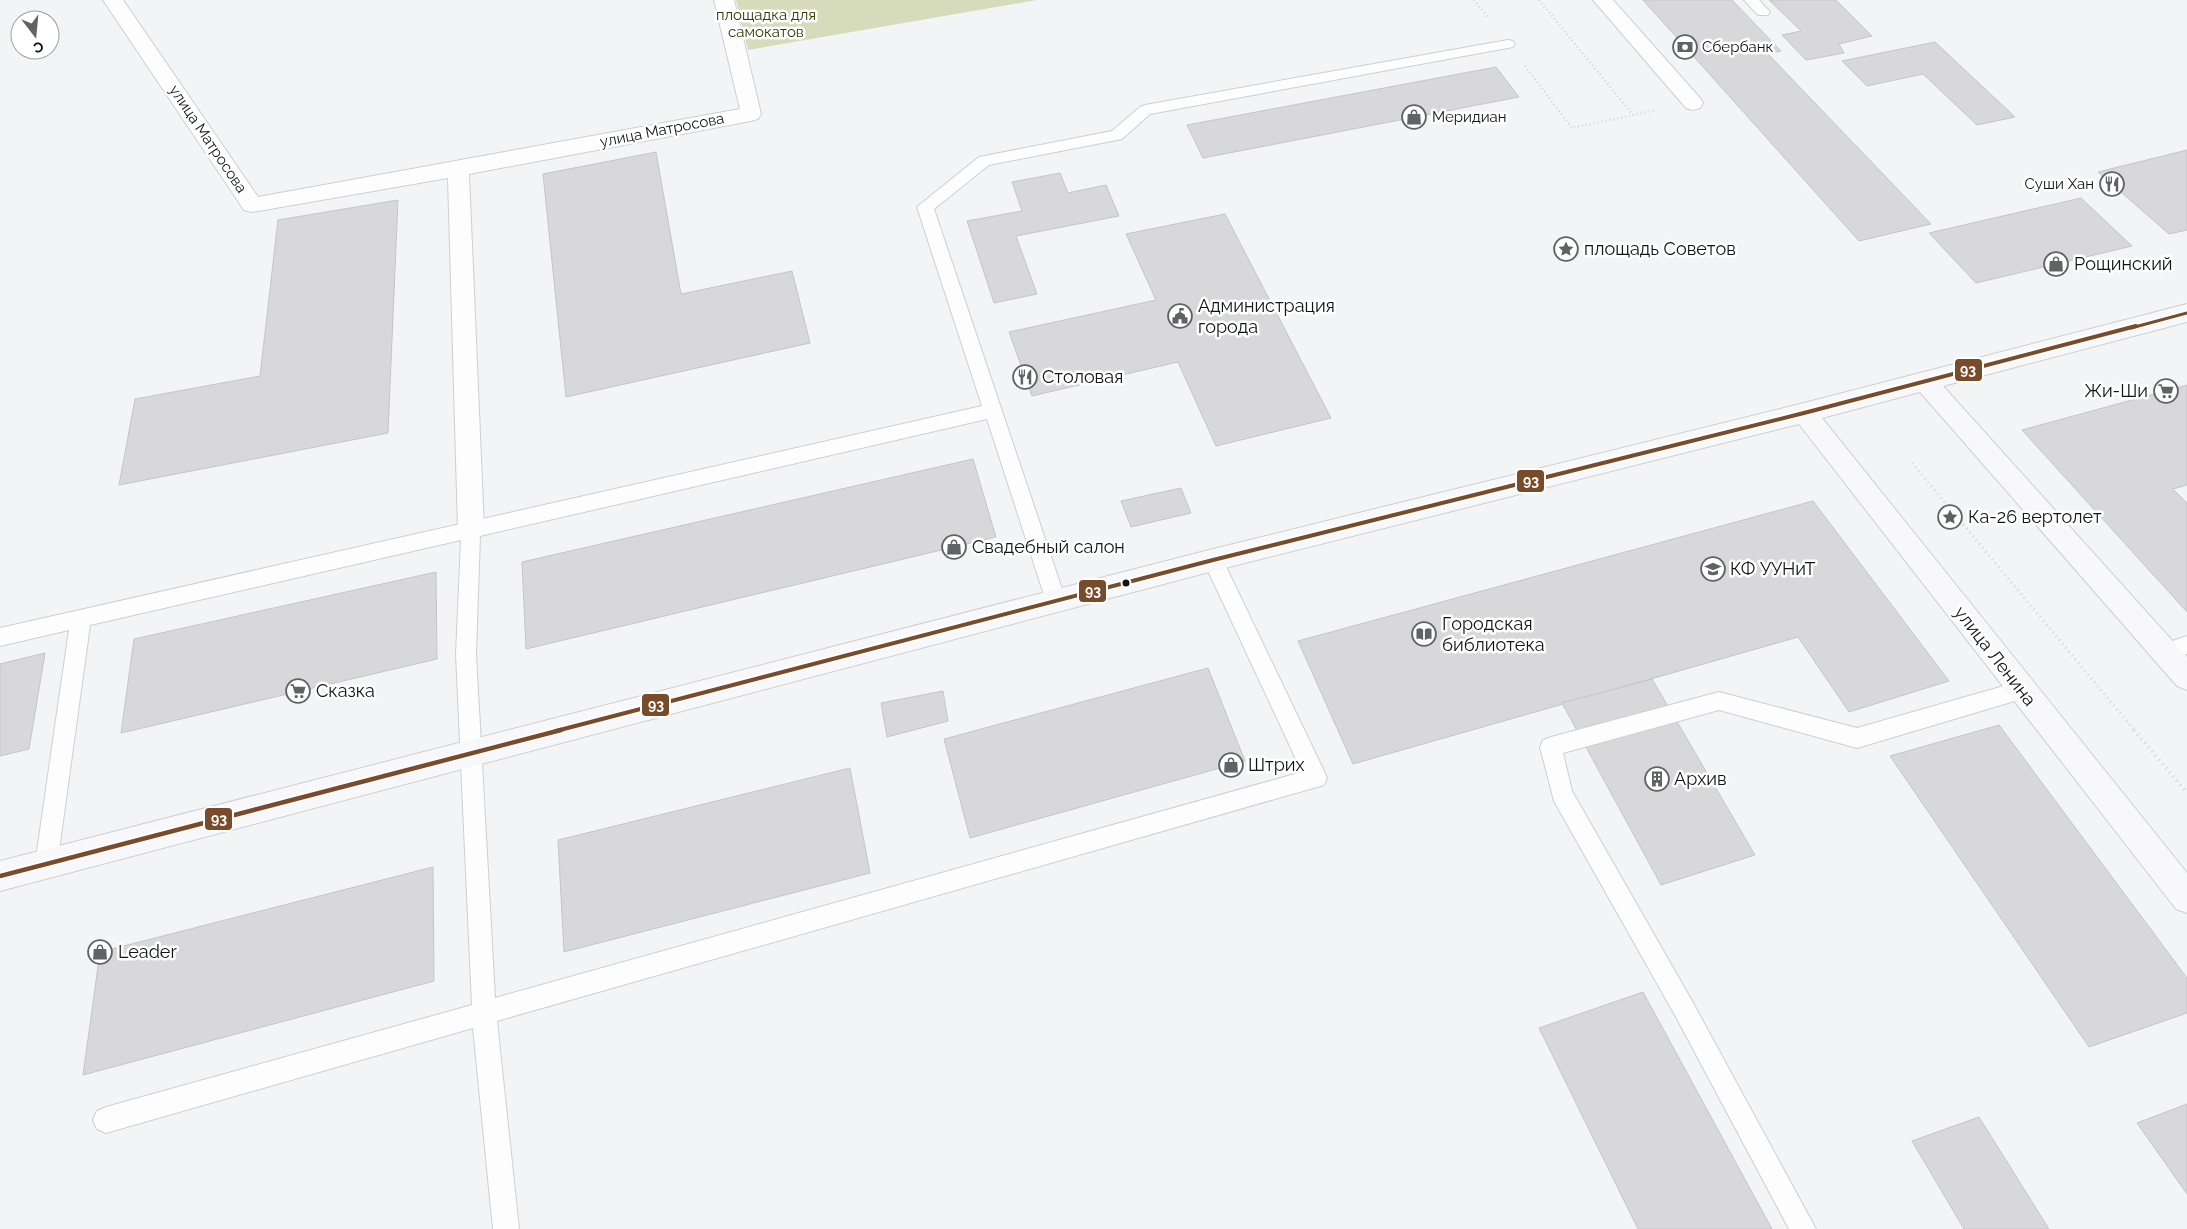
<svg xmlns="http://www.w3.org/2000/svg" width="2187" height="1229" font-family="Raleway,sans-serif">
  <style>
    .green { fill: #d5dbbb }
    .building { fill: #d8d8da; stroke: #c5c5c6 }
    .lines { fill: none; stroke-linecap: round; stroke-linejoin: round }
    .service-casing { stroke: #cecfd0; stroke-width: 2 }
    .minor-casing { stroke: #cecfd0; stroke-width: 2 }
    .secondary-casing { stroke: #cecfd0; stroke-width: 2 }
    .path-far2 { stroke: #d2d3d3; stroke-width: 2.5; stroke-dasharray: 1 3; stroke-linecap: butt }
    .path-far1 { stroke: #d2d3d3; stroke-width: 3; stroke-dasharray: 1 4; stroke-linecap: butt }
    .path { stroke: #d2d3d3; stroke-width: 4; stroke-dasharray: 1 4.5; stroke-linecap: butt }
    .service { fill: #fdfdfe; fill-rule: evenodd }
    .minor { fill: #fdfdfe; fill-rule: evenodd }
    .secondary { fill: #f8f8fa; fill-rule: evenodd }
    .bus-1-far2-casing { stroke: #fff; stroke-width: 6 }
    .bus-1-far1-casing { stroke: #fff; stroke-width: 8 }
    .bus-1-casing { stroke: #fff; stroke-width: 8 }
    .bus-1-far2 { stroke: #7a4b2a; stroke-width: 3 }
    .bus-1-far1 { stroke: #7a4b2a; stroke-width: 4 }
    .bus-1 { stroke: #7a4b2a; stroke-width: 4.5 }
    .bus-dot { fill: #131414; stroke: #fff; stroke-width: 2 }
    .labels { text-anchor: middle; stroke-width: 5; stroke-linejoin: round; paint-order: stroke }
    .far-park-label { font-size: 15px; fill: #333a03; stroke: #fff }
    .far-poi-label { font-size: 15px; fill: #131414; stroke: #fff; text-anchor: start }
    .far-street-label { font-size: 15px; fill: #131414; stroke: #fff }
    .poi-label { font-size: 18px; fill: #131414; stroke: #fff; text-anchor: start }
    .street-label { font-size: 18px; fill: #131414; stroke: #fff }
    .line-badge { stroke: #fff; stroke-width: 2 }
    .badge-label { font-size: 14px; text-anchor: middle; font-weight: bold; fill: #fff }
  </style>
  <rect width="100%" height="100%" fill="#f3f4f5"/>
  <!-- green -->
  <polygon class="green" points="736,0 1037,0 748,50"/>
  <!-- building -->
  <g class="building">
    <polygon points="1643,0 1732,0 1781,51 1768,54 1931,224 1859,241"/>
    <polygon points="1769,0 1836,0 1872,36 1839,44 1844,53 1806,60 1782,35 1801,31"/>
    <polygon points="1935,42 2015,117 1977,125 1923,74 1867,86 1842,61"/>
    <polygon points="1496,67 1519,97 1203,158 1187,125"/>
    <polygon points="2187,150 2187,230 2169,234 2098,172"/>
    <polygon points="656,152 681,294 792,271 810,343 566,397 543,174"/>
    <polygon points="1060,173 1068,193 1106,185 1119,216 1016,236 1037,294 994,303 967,221 1022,211 1012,182"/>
    <polygon points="2081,198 2132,246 1976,283 1929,233"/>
    <polygon points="398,200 388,433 119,485 135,399 260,376 278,220"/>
    <polygon points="1225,214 1331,418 1216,446 1178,362 1032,396 1009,332 1156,300 1126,234"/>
    <polygon points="2187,385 2187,485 2173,489 2187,503 2187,612 2022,430"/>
    <polygon points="973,459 996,537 526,649 522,562"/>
    <polygon points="1181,488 1191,513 1131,527 1121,501"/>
    <polygon points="1813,501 1949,681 1849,712 1798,637 1353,764 1298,641"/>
    <polygon points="436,572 437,659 121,733 134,639"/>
    <polygon points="45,653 29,749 0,756 0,664"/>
    <polygon points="1208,668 1245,761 970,838 944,739"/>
    <polygon points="1652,679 1755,855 1661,885 1562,703"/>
    <polygon points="943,691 948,721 887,737 881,703"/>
    <polygon points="1999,725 2187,978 2187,1013 2089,1047 1890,756"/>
    <polygon points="850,768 870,873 564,952 558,840"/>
    <polygon points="433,867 434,981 83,1075 100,952"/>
    <polygon points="1643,992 1772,1229 1638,1229 1539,1028"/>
    <polygon points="2187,1104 2187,1194 2137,1123"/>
    <polygon points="1979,1117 2049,1229 1964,1229 1912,1141"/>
  </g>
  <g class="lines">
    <!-- service casing -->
    <g class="service-casing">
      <g id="service">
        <polygon points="1744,0 1759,0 1770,12 1768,15 1758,15"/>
        <polygon points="1508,40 1513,41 1515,44 1513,47 1150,114 1122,139 989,165 934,209 1066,601 1063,607 1056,609 1049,607 1046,601 987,419 480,536 476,654 495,998 1302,772 1203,560 1206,554 1213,552 1220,554 1324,771 1327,778 1324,785 497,1021 519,1229 493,1229 473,1028 106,1133 97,1129 93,1120 97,1111 106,1107 472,1005 456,654 461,540 90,625 57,865 54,873 46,876 38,873 35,865 69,630 0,646 0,628 982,406 917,207 979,157 1112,131 1140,107 1145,105"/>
        <polygon points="2187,636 2187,654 2165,661 2158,658 2155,652 2158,646"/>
        <polygon points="2021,681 2028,683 2031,690 2028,697 1857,748 1719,710 1563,753 1572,791 1692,1001 1816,1229 1789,1229 1676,1017 1554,801 1540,747 1543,740 1551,737 1719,692 1857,728"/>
      </g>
    </g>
    <!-- minor casing -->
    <g class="minor-casing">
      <g id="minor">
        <polygon points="103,0 123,0 258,197 740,109 714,0 734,0 761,114 758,119 751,121 469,174 484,529 480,537 471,540 462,537 458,529 448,178 252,212 244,210"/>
        <polygon points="1593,0 1613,0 1700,98 1703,103 1700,108 1693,110 1686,108"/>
      </g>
    </g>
    <!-- secondary casing -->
    <g class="secondary-casing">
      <polygon id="secondary" points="2187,304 2187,322 1943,386 2187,657 2187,690 2177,686 1920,392 1822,418 2187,873 2187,913 2176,909 1799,424 1213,571 0,891 0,861 1213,549 1804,403"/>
    </g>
    <!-- path-far2 -->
    <g class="path-far2">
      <polyline points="1474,0 1489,19"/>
      <polyline points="1539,0 1633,115"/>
      <polyline points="1525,66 1572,128 1656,110"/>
    </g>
    <!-- path-far1 -->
    <polyline class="path-far1" points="1912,463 2135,731"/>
    <!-- path -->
    <polyline class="path" points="2134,730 2187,793"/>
    <!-- service -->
    <use href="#service" class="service"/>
    <!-- minor -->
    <use href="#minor" class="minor"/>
    <!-- secondary -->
    <use href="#secondary" class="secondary"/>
    <!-- bus-1-far2 casing -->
    <g class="bus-1-far2-casing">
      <polyline id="bus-1-far2" points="2131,328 2187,313"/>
    </g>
    <!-- bus-1-far1 casing -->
    <g class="bus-1-far1-casing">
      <polyline id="bus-1-far1" points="556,731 1213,560 1804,413 2136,326"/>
    </g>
    <!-- bus-1 casing -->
    <g class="bus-1-casing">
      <polyline id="bus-1" points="0,876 561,730"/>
    </g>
    <!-- bus-1-far2 -->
    <use href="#bus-1-far2" class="bus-1-far2"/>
    <!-- bus-1-far1 -->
    <use href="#bus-1-far1" class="bus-1-far1"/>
    <!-- bus-1 -->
    <use href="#bus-1" class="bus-1"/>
  </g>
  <!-- icons -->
  <defs>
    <g id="bank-ring" transform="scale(1.25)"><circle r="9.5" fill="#fff" stroke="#616263" stroke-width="1.5"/><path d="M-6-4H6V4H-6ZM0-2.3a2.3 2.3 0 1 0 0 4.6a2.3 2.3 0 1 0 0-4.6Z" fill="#616263"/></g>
    <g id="shop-ring" transform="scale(1.25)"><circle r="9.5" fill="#fff" stroke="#616263" stroke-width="1.5"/><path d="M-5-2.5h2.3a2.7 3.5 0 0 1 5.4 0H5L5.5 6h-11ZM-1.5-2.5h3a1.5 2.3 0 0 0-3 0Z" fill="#616263"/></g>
    <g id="restaurant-ring" transform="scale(1.25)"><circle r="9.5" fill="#fff" stroke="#616263" stroke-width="1.5"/><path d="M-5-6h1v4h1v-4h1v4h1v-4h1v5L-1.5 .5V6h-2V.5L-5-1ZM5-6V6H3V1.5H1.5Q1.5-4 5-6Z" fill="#616263"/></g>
    <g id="sight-ring" transform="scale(1.25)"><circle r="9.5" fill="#fff" stroke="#616263" stroke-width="1.5"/><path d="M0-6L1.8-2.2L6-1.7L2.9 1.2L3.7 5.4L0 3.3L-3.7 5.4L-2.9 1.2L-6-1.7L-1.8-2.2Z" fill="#616263"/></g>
    <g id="civic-ring" transform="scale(1.25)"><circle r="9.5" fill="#fff" stroke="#616263" stroke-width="1.5"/><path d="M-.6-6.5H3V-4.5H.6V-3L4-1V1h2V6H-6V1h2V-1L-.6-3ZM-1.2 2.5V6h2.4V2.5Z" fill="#616263"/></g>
    <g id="supermarket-ring" transform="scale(1.25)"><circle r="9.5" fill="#fff" stroke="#616263" stroke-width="1.5"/><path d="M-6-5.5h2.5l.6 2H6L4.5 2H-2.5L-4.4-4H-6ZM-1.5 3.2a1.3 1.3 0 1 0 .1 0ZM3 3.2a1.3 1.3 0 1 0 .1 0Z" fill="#616263"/></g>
    <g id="university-ring" transform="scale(1.25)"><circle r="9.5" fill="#fff" stroke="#616263" stroke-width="1.5"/><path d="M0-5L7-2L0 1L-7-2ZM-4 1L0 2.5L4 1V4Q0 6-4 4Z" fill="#616263"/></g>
    <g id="library-ring" transform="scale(1.25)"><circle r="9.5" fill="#fff" stroke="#616263" stroke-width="1.5"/><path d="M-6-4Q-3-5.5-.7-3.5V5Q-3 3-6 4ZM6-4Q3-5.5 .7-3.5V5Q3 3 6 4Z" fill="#616263"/></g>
    <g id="building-ring" transform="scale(1.25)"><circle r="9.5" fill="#fff" stroke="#616263" stroke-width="1.5"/><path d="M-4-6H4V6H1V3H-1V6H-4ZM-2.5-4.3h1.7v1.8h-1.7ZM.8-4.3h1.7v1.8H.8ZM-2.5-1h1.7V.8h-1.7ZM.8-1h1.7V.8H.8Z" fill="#616263"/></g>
  </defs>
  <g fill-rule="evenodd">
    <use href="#bank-ring" x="1685" y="47"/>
    <use href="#shop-ring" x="1414" y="117"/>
    <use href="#restaurant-ring" x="2112" y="184"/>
    <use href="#sight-ring" x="1566" y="249"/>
    <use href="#shop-ring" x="2056" y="264"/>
    <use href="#civic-ring" x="1180" y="316"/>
    <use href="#restaurant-ring" x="1025" y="377"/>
    <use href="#supermarket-ring" x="2166" y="391"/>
    <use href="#sight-ring" x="1950" y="517"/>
    <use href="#shop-ring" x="954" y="547"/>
    <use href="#university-ring" x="1713" y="569"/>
    <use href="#library-ring" x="1424" y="634"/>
    <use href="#supermarket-ring" x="298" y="691"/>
    <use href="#shop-ring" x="1231" y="765"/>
    <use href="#building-ring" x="1657" y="779"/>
    <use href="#shop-ring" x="100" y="952"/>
  </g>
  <!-- markers -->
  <circle class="bus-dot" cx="1126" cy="583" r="4.5"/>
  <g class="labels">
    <!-- far-park labels -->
    <g class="far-park-label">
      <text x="766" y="20">площадка для<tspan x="766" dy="17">самокатов</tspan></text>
    </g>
    <!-- far-poi labels -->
    <g class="far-poi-label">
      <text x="1702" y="52">Сбербанк</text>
      <text x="1432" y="122">Меридиан</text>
      <text x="2094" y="189" text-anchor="end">Суши Хан</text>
    </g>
    <!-- far-street labels -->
    <g class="far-street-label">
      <text transform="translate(662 130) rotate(-11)" y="5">улица Матросова</text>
      <text transform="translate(208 139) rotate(56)" y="5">улица Матросова</text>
    </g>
    <!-- poi labels -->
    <g class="poi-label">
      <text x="1584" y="255">площадь Советов</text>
      <text x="2074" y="270">Рощинский</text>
      <text x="1198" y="312">Администрация<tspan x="1198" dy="21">города</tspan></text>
      <text x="1042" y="383">Столовая</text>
      <text x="2148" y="397" text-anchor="end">Жи-Ши</text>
      <text x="1968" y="523">Ка-26 вертолет</text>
      <text x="972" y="553">Свадебный салон</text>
      <text x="1730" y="575">КФ УУНиТ</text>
      <text x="1442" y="630">Городская<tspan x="1442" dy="21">библиотека</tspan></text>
      <text x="316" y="697">Сказка</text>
      <text x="1248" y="771">Штрих</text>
      <text x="1674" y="785">Архив</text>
      <text x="118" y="958">Leader</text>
    </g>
    <!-- street labels -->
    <g class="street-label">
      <text transform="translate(1995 656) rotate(52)" y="6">улица Ленина</text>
    </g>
  </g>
  <g class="line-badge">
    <rect x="1954" y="358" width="29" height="24" rx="5" fill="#7a4b2a"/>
    <rect x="1516" y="469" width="29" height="24" rx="5" fill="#7a4b2a"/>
    <rect x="1078" y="579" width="29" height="24" rx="5" fill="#7a4b2a"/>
    <rect x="641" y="693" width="29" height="24" rx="5" fill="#7a4b2a"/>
    <rect x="204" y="807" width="29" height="24" rx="5" fill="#7a4b2a"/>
  </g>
  <g class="badge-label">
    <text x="1968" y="375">93</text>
    <text x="1531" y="486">93</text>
    <text x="1093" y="596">93</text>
    <text x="656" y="710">93</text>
    <text x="219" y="824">93</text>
  </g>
  <!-- north arrow -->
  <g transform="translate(35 35) rotate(164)"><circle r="24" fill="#ffffff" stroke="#a1a1a1"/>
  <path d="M0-4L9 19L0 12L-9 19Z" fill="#616263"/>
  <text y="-8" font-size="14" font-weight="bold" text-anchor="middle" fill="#131414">С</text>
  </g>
</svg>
